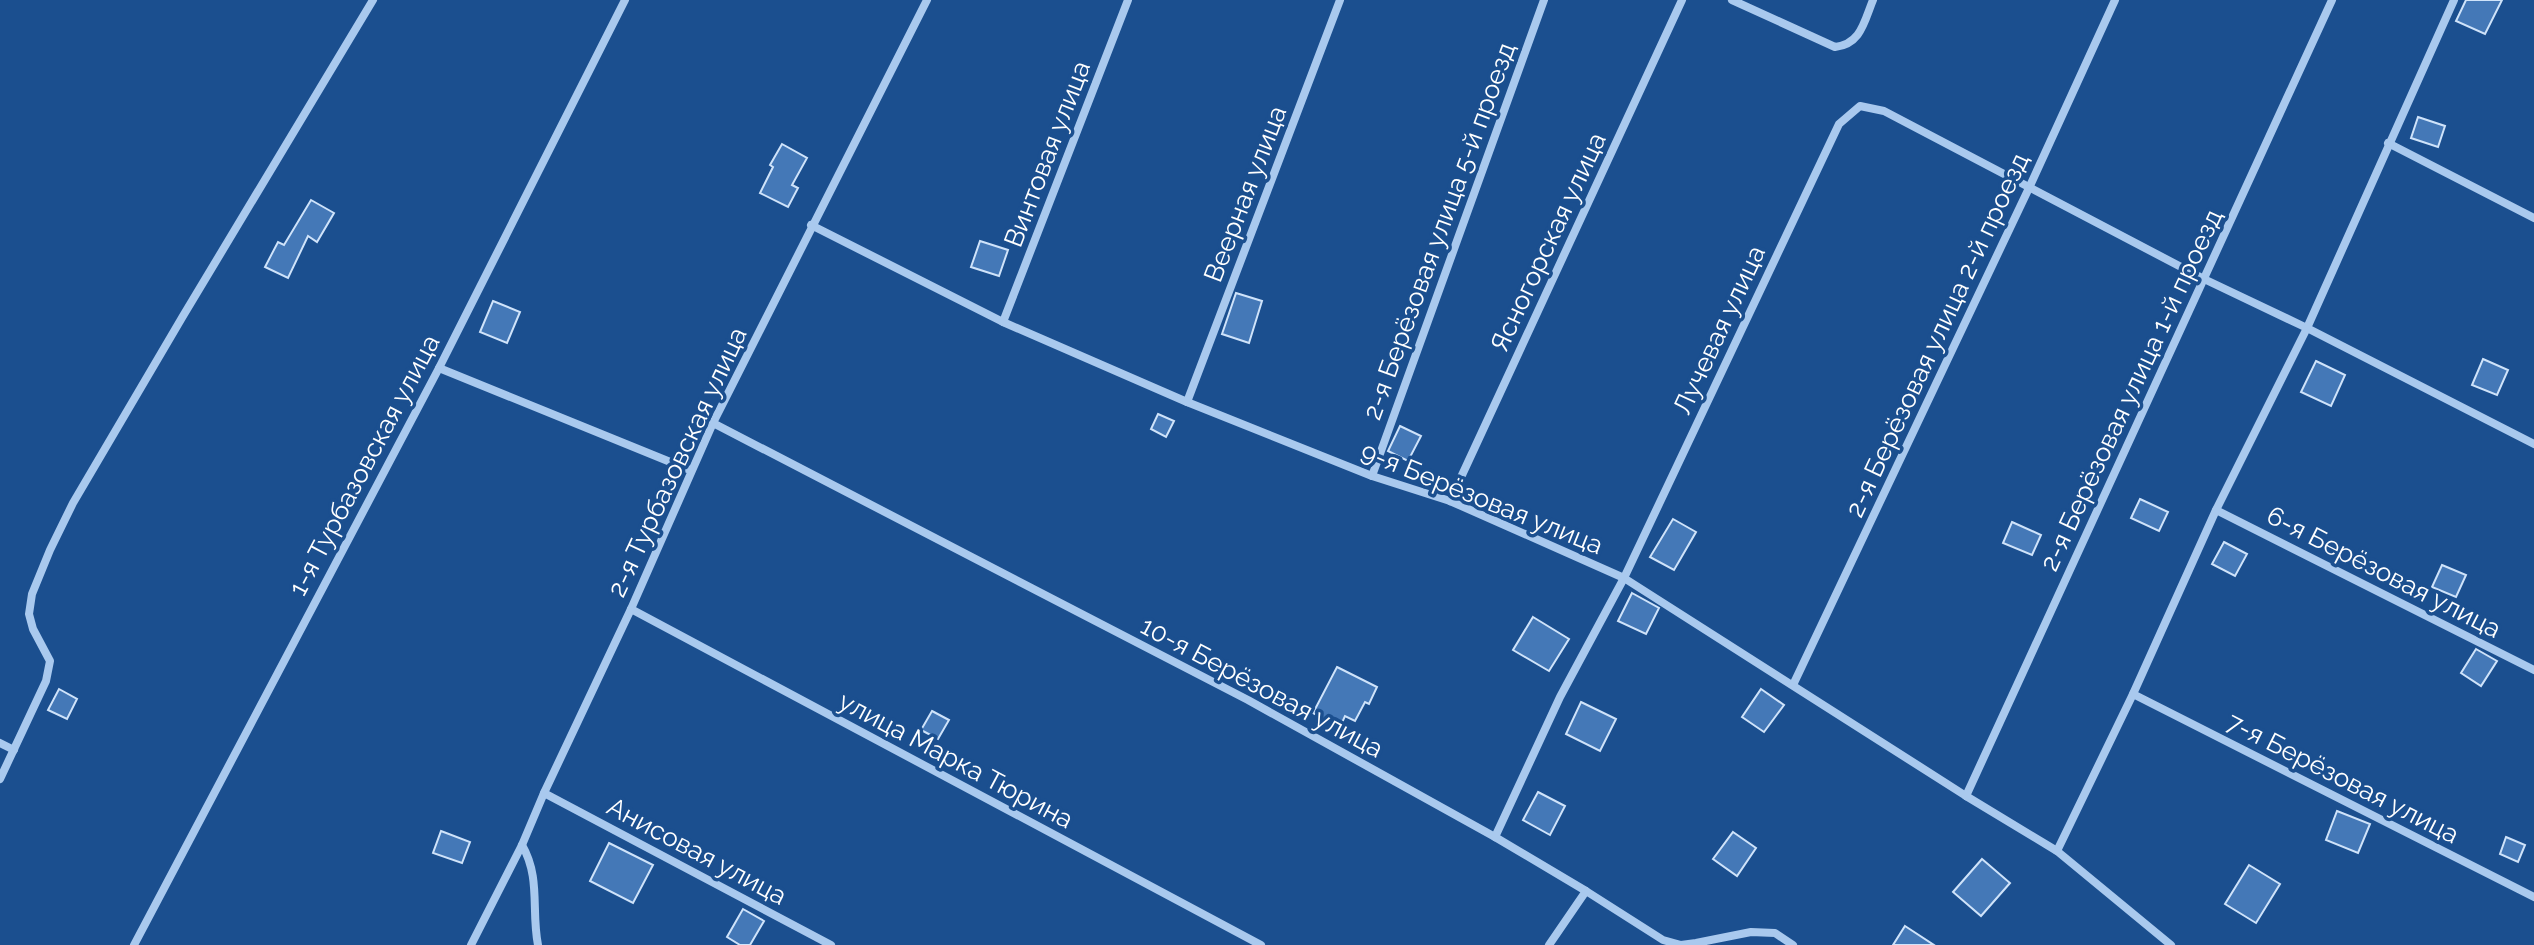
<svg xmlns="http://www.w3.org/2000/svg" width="2534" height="945" font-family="Raleway,sans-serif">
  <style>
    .building { fill: #4478b7; stroke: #cfe3fa; stroke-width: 2 }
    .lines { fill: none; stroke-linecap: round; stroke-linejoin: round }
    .street { stroke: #a9c9ee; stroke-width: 8 }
    .labels { text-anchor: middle; stroke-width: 7; stroke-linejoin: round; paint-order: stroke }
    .street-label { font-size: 26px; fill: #fff; stroke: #1b4f8f }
  </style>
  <rect width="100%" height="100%" fill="#1b4f8f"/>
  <!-- building -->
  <g class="building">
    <polygon points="2466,0 2502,0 2485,34 2456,21"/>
    <polygon points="2418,117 2445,126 2438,147 2411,138"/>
    <polygon points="782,144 807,158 792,185 798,188 788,207 760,193 773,167 770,165"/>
    <polygon points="311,200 334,213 317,242 308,236 288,278 265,267 278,242 284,245"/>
    <polygon points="980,241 1008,250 999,276 971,267"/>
    <polygon points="1236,293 1262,301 1249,343 1222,334"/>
    <polygon points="493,301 520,312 507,343 480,332"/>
    <polygon points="2483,359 2508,370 2497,395 2472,385"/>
    <polygon points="2316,361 2345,375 2331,406 2301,392"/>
    <polygon points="1158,414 1174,421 1166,437 1151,429"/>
    <polygon points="1400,426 1421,436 1408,461 1388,451"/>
    <polygon points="2140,499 2168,512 2159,531 2131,518"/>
    <polygon points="1673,519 1696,532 1674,570 1650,557"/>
    <polygon points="2012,522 2041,535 2032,555 2003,543"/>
    <polygon points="2224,542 2247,554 2235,576 2212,564"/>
    <polygon points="2442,565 2466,575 2456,597 2432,587"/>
    <polygon points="1632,593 1659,608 1646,634 1618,621"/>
    <polygon points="1533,617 1569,639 1549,671 1513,650"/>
    <polygon points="2476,649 2497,661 2481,686 2461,673"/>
    <polygon points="1337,667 1377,687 1369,704 1365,702 1355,721 1345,716 1340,727 1313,713"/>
    <polygon points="59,689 77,699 67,719 48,710"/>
    <polygon points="1761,689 1784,705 1764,732 1742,717"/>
    <polygon points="1581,702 1616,719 1600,751 1566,734"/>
    <polygon points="932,711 949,720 938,739 921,730"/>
    <polygon points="1538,792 1565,806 1550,835 1523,820"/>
    <polygon points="2337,811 2370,824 2358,853 2326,840"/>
    <polygon points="441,831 470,842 462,863 433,853"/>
    <polygon points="1733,832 1756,848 1737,876 1713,859"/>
    <polygon points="2506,837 2525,845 2518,862 2500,854"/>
    <polygon points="609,843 653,865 633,903 590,881"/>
    <polygon points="1982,859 2010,883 1981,916 1953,892"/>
    <polygon points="2249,865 2280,884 2256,923 2225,904"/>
    <polygon points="743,909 764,921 750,945 740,945 727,937"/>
    <polygon points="1905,926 1934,945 1893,945"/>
  </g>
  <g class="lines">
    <!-- street -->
    <g class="street">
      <path d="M1732,0L1835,47C1861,44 1864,22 1873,0"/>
      <polyline points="2388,143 2534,218"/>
      <polyline points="811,225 1003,322 1187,402 1372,476 1450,501 1624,578 1966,796 2057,851 2171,945"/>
      <polyline points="1003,322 1128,0"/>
      <polyline points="439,368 690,470"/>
      <polyline points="1187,402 1340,0"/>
      <polyline points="713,423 1248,700 1495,837 1586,891 1663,940 1681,945 1696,943 1751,932 1775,933 1793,945"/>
      <polyline points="1372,476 1544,0"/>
      <polyline points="1450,501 1682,0"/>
      <polyline points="2216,510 2534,670"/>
      <polyline points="631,609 1261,945"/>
      <polyline points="1793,685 2029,188 2115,0"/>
      <polyline points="2133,694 2534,897"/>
      <polyline points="0,743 14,750"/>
      <polyline points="0,779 46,681 50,661 33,629 29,614 32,594 50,550 73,503 183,316 373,0"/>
      <polyline points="544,793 831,945"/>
      <polyline points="1966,796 2332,0"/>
      <polyline points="1495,837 1560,697 1624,578 1839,124 1860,106 1884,111 2204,279 2307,328 2534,444"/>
      <path d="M522,845C541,878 531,910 538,945"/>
      <polyline points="2057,851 2133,694 2216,510 2307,328 2454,0"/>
      <polyline points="134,945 439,368 625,0"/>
      <polyline points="471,945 522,845 544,793 631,609 713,423 927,0"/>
      <polyline points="1549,945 1586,891"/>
    </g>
  </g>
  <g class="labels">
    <!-- street labels -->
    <g class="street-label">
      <text transform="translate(1047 154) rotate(-69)" y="9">Винтовая улица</text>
      <text transform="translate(1245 194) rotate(-69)" y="9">Веерная улица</text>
      <text transform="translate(1439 231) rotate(-70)" y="9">2-я Берёзовая улица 5-й проезд</text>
      <text transform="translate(1548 242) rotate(-65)" y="9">Ясногорская улица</text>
      <text transform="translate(1719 330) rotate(-65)" y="9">Лучевая улица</text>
      <text transform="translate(1937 335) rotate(-65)" y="9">2-я Берёзовая улица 2-й проезд</text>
      <text transform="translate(2131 390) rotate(-65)" y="9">2-я Берёзовая улица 1-й проезд</text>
      <text transform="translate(677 462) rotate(-65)" y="9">2-я Турбазовская улица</text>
      <text transform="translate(364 465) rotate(-62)" y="9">1-я Турбазовская улица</text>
      <text transform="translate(1482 498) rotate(22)" y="9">9-я Берёзовая улица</text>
      <text transform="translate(2384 572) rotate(27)" y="9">6-я Берёзовая улица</text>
      <text transform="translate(1262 687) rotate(28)" y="9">10-я Берёзовая улица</text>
      <text transform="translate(956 760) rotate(28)" y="9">улица Марка Тюрина</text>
      <text transform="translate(2343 778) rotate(27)" y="9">7-я Берёзовая улица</text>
      <text transform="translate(697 851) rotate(28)" y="9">Анисовая улица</text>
    </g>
  </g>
</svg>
